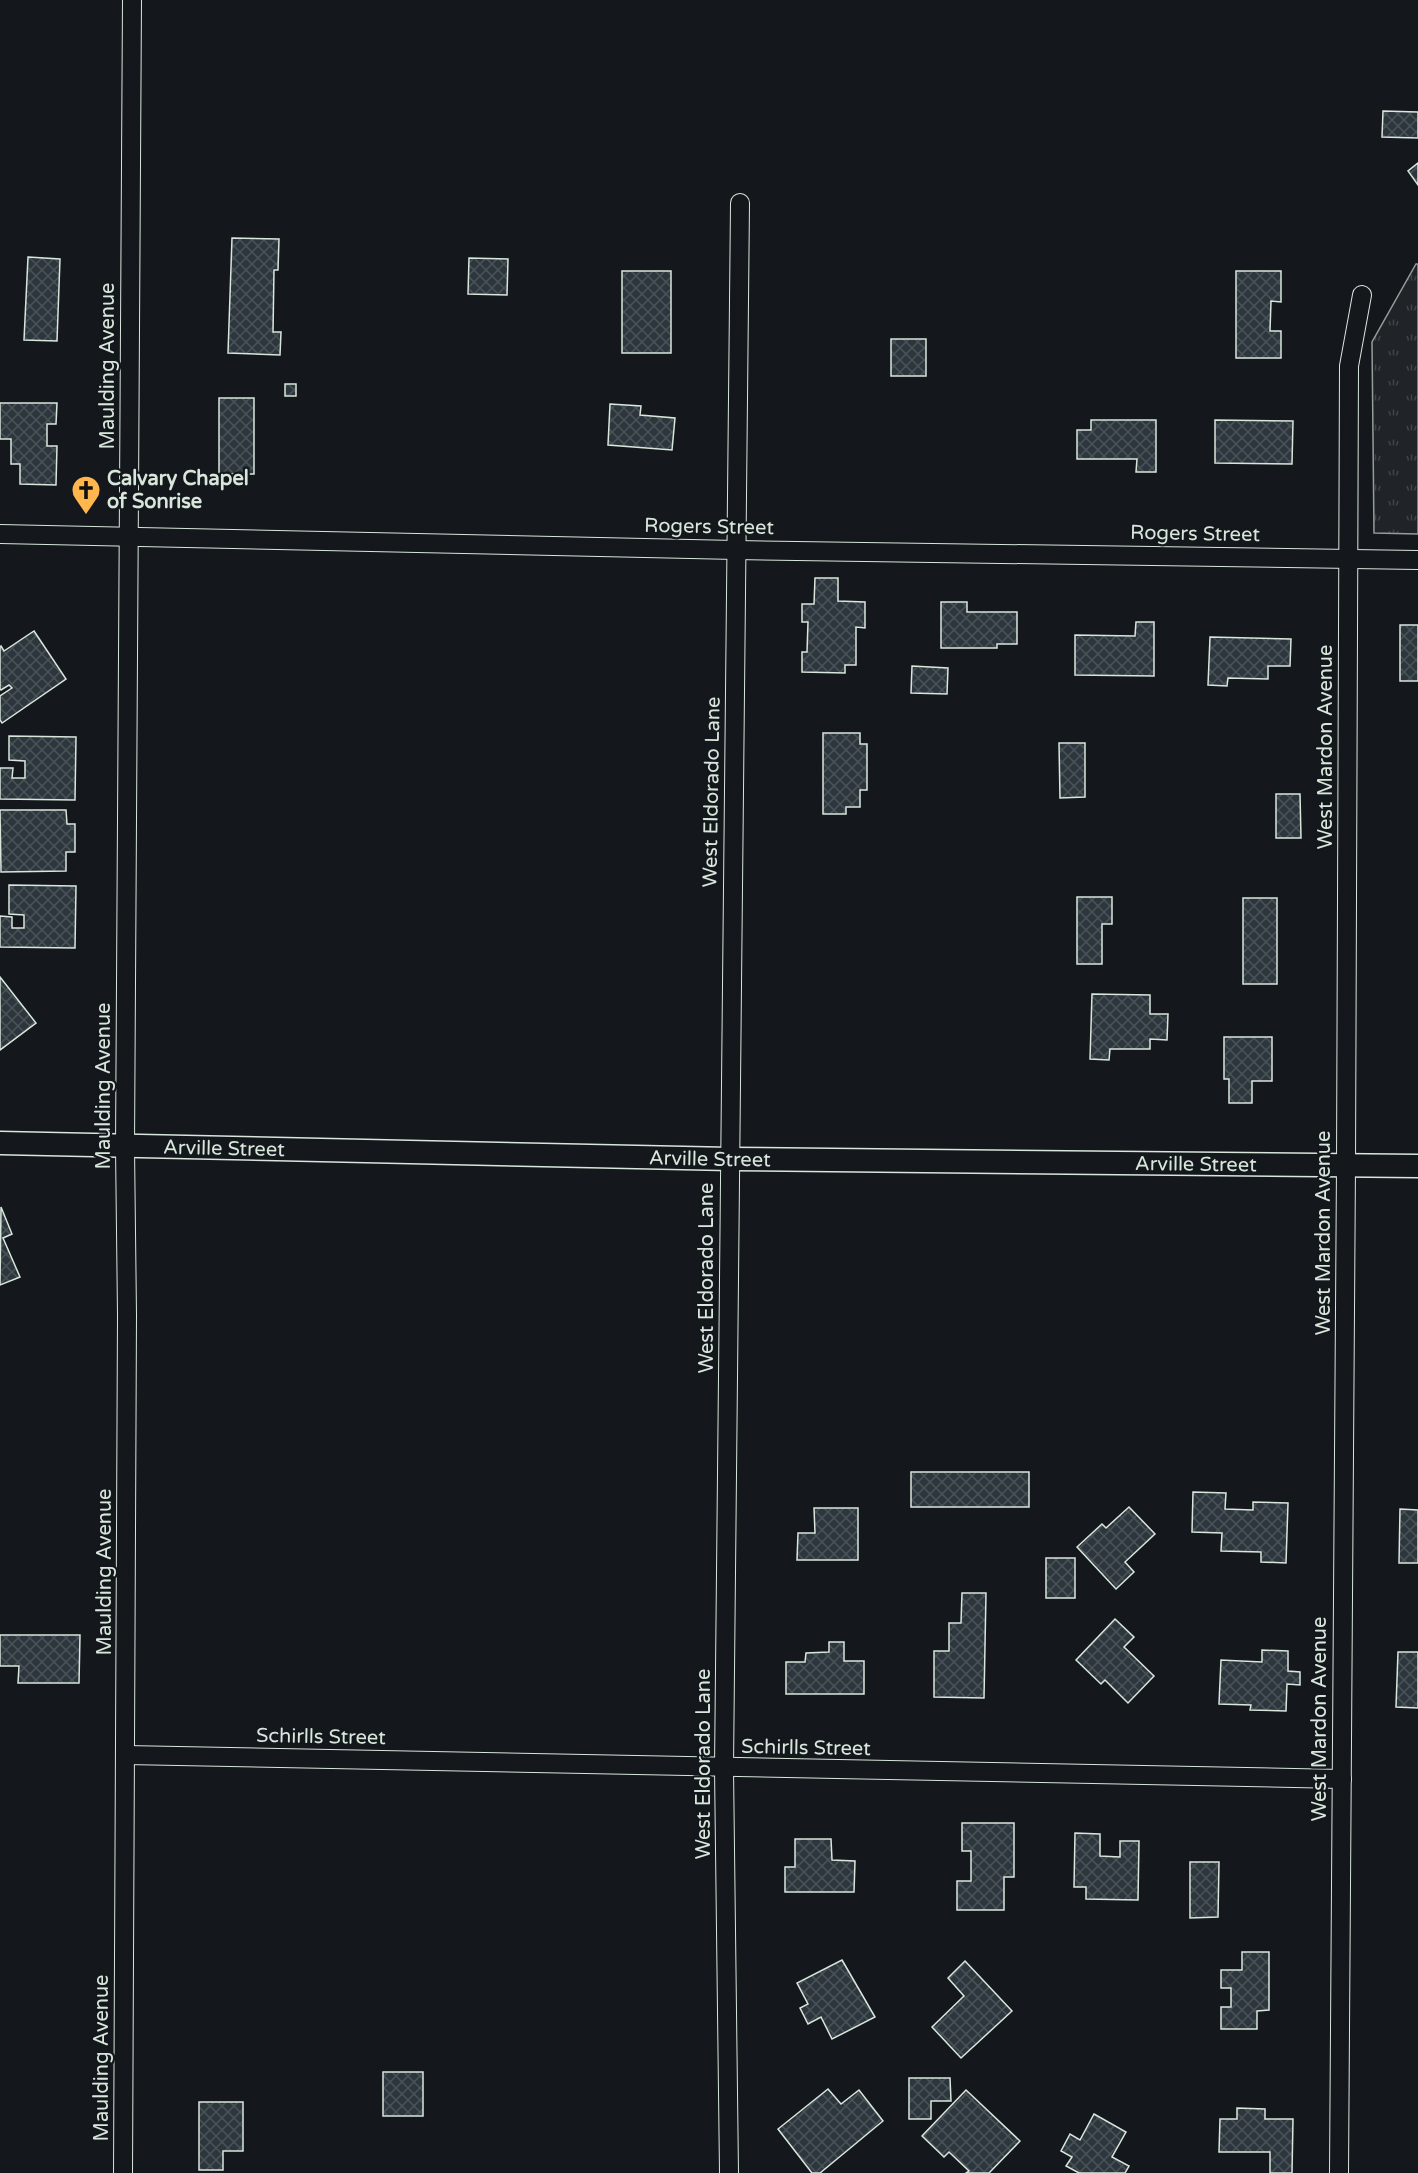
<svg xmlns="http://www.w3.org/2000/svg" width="1418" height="2173" font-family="'Varela Round',sans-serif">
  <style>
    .park { fill: url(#park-tufts); stroke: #939e99; stroke-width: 1.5 }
    .building { fill: url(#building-cross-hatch); stroke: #d8e6dc; stroke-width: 1.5 }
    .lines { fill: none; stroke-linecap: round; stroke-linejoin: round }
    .minor-casing { stroke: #d8e6dc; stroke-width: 20 }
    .tertiary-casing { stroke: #d8e6dc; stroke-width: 25 }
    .minor { stroke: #14181c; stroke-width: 18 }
    .tertiary { stroke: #14181c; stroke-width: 22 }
    .labels { text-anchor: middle; stroke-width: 4.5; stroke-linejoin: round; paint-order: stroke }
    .street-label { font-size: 20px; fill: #d8e6dc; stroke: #14181c }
    .poi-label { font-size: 20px; font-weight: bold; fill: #d8e6dc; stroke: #14181c; text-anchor: start }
  </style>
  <defs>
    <pattern id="park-tufts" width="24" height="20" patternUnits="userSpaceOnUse" patternTransform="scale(1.5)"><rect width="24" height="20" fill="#202428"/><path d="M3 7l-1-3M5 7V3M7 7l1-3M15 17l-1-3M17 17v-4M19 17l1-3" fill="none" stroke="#404447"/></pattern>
    <pattern id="building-cross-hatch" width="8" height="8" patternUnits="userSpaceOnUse" patternTransform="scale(1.5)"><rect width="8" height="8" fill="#2c363c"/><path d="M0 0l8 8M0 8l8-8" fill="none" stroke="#4a5358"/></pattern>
  </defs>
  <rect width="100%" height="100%" fill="#14181c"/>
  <!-- park -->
  <polygon class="park" points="1416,264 1418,264 1418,534 1374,533 1372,342"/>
  <!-- building -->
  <g class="building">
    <polygon points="1383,111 1418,112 1418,138 1382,137"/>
    <polygon points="1418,163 1418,185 1408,171"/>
    <polygon points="232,238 279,239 278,270 274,270 273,332 281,332 280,355 228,353"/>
    <polygon points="28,257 60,259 57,341 24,340"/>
    <polygon points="469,258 508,259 507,295 468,294"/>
    <rect x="622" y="271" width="49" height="82"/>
    <polygon points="1236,271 1281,271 1281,302 1271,301 1270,331 1281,331 1281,358 1236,358"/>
    <rect x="891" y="339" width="35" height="37"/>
    <rect x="285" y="384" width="11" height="12"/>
    <rect x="219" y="398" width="35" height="76"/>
    <polygon points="0,403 57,403 56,424 47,424 47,446 57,446 56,485 20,484 20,464 11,464 11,439 0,439"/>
    <polygon points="610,404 641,406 640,415 675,418 672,450 608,445"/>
    <polygon points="1091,420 1156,420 1156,472 1136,472 1137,459 1077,459 1077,430 1091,430"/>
    <polygon points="1215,420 1293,421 1292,464 1215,463"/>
    <polygon points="815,578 838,578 838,601 865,602 865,628 856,627 856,665 845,665 845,673 802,672 802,652 807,652 808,622 802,622 802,604 814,604"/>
    <polygon points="941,602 967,602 967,612 1017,612 1017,644 997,644 997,648 941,648"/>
    <polygon points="1136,622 1154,622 1154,676 1075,675 1075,635 1135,636"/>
    <rect x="1400" y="625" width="18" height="56"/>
    <polygon points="34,631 66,679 2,723 0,720 0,696 12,688 9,685 1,690 0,689 0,647 1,646 4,651"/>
    <polygon points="1210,637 1291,639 1290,666 1268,666 1268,679 1228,678 1227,686 1208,685"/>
    <polygon points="912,666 948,668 947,694 911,693"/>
    <polygon points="823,733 860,733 860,744 867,744 867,790 860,790 860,807 846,807 846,814 823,814"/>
    <polygon points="9,736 76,737 75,800 0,799 0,768 13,768 12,778 25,778 25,761 9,760"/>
    <polygon points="1059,743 1085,743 1085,797 1060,798"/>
    <polygon points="1276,794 1300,794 1301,838 1276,838"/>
    <polygon points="0,810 66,810 67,824 75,824 75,852 66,852 66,871 1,872"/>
    <polygon points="9,885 76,886 75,948 0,947 0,916 12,917 12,928 24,928 24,915 9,914"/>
    <polygon points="1077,897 1112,897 1112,924 1102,924 1102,964 1077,964"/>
    <rect x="1243" y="898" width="34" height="86"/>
    <polygon points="0,977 36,1023 0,1050"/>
    <polygon points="1092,994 1150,995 1150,1014 1168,1014 1167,1040 1150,1039 1150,1049 1110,1049 1109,1060 1090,1059"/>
    <polygon points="1224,1037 1272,1037 1272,1081 1252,1081 1252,1103 1229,1103 1229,1079 1224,1079"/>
    <polygon points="1,1207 12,1234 3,1238 20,1277 0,1285"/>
    <rect x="911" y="1472" width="118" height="35"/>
    <polygon points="1193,1492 1226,1493 1225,1509 1253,1510 1253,1502 1288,1503 1286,1563 1261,1562 1261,1552 1221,1551 1222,1533 1192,1532"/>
    <polygon points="1129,1507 1155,1534 1125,1562 1134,1572 1116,1589 1077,1547 1102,1524 1106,1528"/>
    <polygon points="814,1508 858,1508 858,1560 797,1560 798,1533 815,1533"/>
    <polygon points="1400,1509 1418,1510 1418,1563 1399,1563"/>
    <rect x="1046" y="1558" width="29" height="40"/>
    <polygon points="962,1593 986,1593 984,1698 934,1697 934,1651 949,1651 949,1623 961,1623"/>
    <polygon points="1115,1619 1134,1637 1124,1647 1154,1676 1128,1703 1105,1680 1101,1684 1076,1660"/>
    <polygon points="0,1635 80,1635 79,1683 18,1683 19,1666 0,1666"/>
    <polygon points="829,1642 844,1642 844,1661 864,1661 864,1694 786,1694 786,1662 805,1662 806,1653 829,1652"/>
    <polygon points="1262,1650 1288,1651 1288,1671 1300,1672 1300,1685 1287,1684 1286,1711 1250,1710 1251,1705 1219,1704 1221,1660 1262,1662"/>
    <polygon points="1398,1652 1418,1652 1418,1708 1396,1707"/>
    <polygon points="962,1823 1014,1823 1014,1877 1004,1877 1004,1910 957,1910 957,1881 971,1881 971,1851 962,1851"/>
    <polygon points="1075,1833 1100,1834 1100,1856 1120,1857 1120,1841 1139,1841 1138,1900 1086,1899 1086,1887 1074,1887"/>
    <polygon points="795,1839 831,1839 832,1860 855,1861 854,1892 785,1892 785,1867 795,1867"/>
    <polygon points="1190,1862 1219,1862 1218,1917 1190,1918"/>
    <polygon points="1242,1952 1269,1952 1269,2010 1257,2011 1257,2029 1221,2029 1221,2007 1231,2007 1231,1988 1221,1988 1221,1970 1242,1970"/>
    <polygon points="842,1960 875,2017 832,2039 821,2017 808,2024 800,2008 808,2004 797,1983"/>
    <polygon points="965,1961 1012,2011 961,2058 932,2027 964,1996 948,1978"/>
    <rect x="383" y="2072" width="40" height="44"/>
    <polygon points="909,2078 950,2078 951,2101 931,2101 931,2119 909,2119"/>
    <polygon points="828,2089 841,2104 859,2090 883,2121 820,2173 812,2173 778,2129"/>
    <polygon points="966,2090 1020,2141 989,2173 966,2173 969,2171 949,2152 944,2157 922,2136"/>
    <polygon points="199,2102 243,2102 243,2151 223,2151 223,2170 199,2170"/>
    <polygon points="1237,2108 1265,2109 1265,2119 1293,2119 1292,2173 1270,2173 1270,2152 1219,2152 1220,2119 1237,2119"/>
    <polygon points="1094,2114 1126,2132 1112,2157 1129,2166 1125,2173 1079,2173 1066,2166 1072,2157 1061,2151 1070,2134 1080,2140"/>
  </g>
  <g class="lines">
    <!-- minor casing -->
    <g class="minor-casing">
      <g id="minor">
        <polyline points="0,534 736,550 1418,560"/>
        <polyline points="126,1755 1342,1779"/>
        <polyline points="123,2173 127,1315 125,1147 132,0"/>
        <polyline points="729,2173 724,1768 740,203"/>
        <polyline points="1339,2173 1346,1165 1349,366 1362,295"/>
      </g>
    </g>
    <!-- tertiary casing -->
    <g class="tertiary-casing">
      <g id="tertiary">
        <path id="s1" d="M0,1143L730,1159L1418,1166"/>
      </g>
    </g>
    <!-- minor -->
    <use href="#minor" class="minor"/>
    <!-- tertiary -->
    <use href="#tertiary" class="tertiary"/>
  </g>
  <!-- icons -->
  <defs>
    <g id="church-pin" transform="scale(1.5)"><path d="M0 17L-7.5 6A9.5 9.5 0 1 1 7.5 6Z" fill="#ffb74d" stroke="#14181c"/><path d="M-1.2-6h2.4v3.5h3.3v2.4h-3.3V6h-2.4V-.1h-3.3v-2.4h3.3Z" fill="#111"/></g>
  </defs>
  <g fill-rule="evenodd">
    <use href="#church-pin" x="86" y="490"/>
  </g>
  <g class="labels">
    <!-- street labels -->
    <g class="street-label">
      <text transform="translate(107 366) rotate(-90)" y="7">Maulding Avenue</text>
      <text transform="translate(709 526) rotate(1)" y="7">Rogers Street</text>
      <text transform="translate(1195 533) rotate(1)" y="7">Rogers Street</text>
      <text transform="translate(1325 747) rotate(-90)" y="7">West Mardon Avenue</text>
      <text transform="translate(711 792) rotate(-89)" y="7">West Eldorado Lane</text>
      <text transform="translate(103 1086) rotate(-90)" y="7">Maulding Avenue</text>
      <text dy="7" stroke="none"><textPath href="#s1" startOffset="224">Arville Street</textPath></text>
      <text dy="7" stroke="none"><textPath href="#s1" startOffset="710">Arville Street</textPath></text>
      <text dy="7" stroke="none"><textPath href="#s1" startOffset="1196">Arville Street</textPath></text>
      <text transform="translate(1323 1233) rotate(-90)" y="7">West Mardon Avenue</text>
      <text transform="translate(706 1278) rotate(-90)" y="7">West Eldorado Lane</text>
      <text transform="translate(104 1572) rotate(-90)" y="7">Maulding Avenue</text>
      <text transform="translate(1319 1719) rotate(-90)" y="7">West Mardon Avenue</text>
      <text transform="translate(321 1736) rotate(1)" y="7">Schirlls Street</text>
      <text transform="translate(806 1747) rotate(1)" y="7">Schirlls Street</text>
      <text transform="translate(703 1764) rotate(-90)" y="7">West Eldorado Lane</text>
      <text transform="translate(101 2058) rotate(-90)" y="7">Maulding Avenue</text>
    </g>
    <!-- poi labels -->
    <g class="poi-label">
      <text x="107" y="485">Calvary Chapel<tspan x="107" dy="23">of Sonrise</tspan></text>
    </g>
  </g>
</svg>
